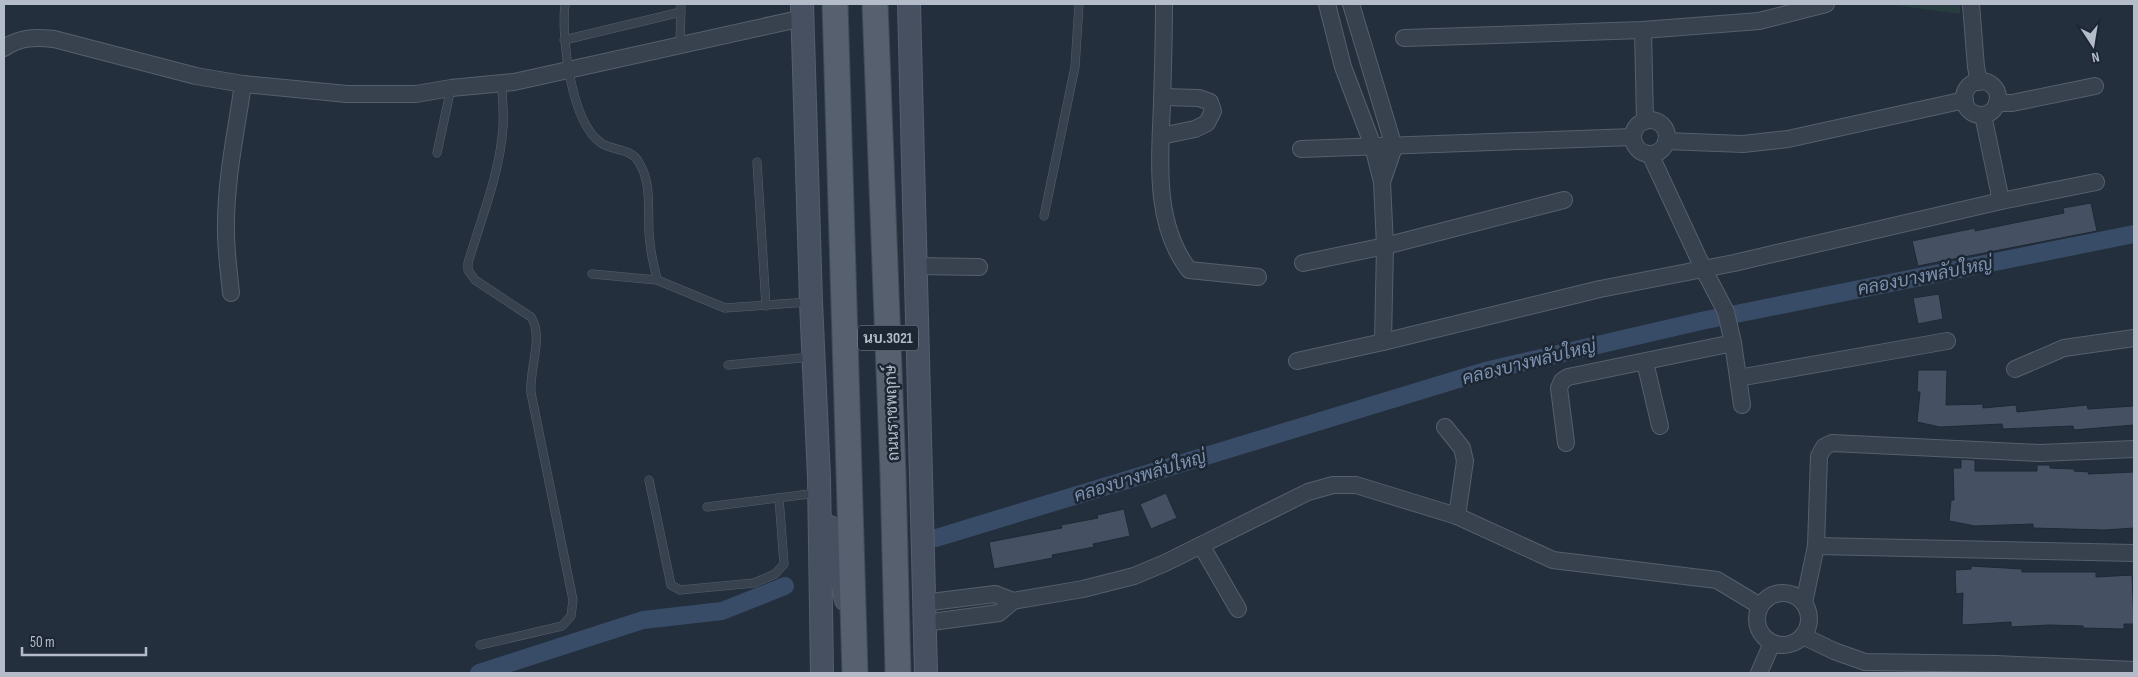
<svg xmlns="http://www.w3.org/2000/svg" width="2138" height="677" font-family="'Sofia Sans Condensed',Sarabun,sans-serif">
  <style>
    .green { fill: #263c3f }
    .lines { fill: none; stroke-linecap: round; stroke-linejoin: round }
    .canal { stroke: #394c67; stroke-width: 18 }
    .building { fill: #455162; stroke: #1f2835 }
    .service-casing { stroke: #565f6c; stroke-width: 9 }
    .minor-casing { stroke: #565f6c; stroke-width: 18 }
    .secondary-casing { stroke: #565f6c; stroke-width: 24 }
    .primary-casing { stroke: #414a57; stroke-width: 27 }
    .service { stroke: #38414e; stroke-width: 8 }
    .minor { stroke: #38414e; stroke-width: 16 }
    .secondary { stroke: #465061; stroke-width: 22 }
    .primary { stroke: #56606e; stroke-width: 25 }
    .labels { text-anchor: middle; stroke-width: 5; stroke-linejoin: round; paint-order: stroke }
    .shield { fill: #1d2633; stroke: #878f9c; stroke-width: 1 }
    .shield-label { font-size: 15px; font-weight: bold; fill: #b4bcc9 }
    .street-label { font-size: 16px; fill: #b4bcc9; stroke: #1d2633 }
    .water-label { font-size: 18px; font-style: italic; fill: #7c92b1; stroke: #1d2633 }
  </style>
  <rect width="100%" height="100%" fill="#242f3e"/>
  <!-- green -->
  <polygon class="green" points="1895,4 1960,4 1960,14 1894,5"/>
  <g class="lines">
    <!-- canal -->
    <g class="canal">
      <polyline points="936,538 1485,371 1701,321 2134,234"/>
      <polyline points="479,673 643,620 722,611 785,586"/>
    </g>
  </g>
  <!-- building -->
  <g class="building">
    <polygon points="2091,203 2097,231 1918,266 1912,241 1975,228 1975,231 2014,223 2064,213 2063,208"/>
    <polygon points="1939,294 1943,319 1918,324 1913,298"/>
    <polygon points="1918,370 1947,370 1946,405 1983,404 1983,408 2016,405 2017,412 2087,405 2088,409 2134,406 2134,425 2074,430 2073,426 2003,429 2002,424 1940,427 1917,422 1920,392 1917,392"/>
    <polygon points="1961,459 1975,460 1975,471 2037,471 2037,465 2050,465 2050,468 2075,469 2074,471 2089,472 2088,474 2134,472 2134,528 2105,530 2033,528 2033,524 1975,526 1949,521 1951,500 1954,500 1953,468 1961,468"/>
    <polygon points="1166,493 1177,518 1151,529 1140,504"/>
    <polygon points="1124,509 1130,536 1093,544 1094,547 1052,555 1053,558 994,569 989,542 1062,528 1061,525 1098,518 1097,515"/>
    <polygon points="1971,566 2022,569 2022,572 2096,572 2096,577 2132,575 2134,624 2124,624 2124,629 2083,628 2083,626 2050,625 2011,627 2011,622 1962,625 1963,593 1956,594 1955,570 1971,569"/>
  </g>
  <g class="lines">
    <!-- service casing -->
    <g class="service-casing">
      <g id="service">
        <path d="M565,4C561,38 571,122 601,143C613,151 630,148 638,161C654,184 646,217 650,243C651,256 655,268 657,280L725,308L809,302"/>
        <polyline points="564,40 681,12"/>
        <polyline points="680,45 681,4"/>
        <polyline points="437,153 451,88"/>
        <polyline points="757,162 766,306"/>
        <polyline points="1044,216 1075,67 1079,4"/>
        <polyline points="592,274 657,280"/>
        <polyline points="728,365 811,357"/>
        <polyline points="649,480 671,585 680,590 754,583 775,574 784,564 779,498"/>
        <polyline points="707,507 817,493"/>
        <path d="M480,645L562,626L571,616L573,600L531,393C529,369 544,336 531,317L475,280L468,270V263C481,219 500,173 503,127C504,113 502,98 502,84"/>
      </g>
    </g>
    <!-- minor casing -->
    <g class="minor-casing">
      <g id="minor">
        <path d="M1164,4C1164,37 1163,70 1162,103C1160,159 1153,223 1189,270L1258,277"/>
        <polyline points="1327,4 1343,67 1373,146 1382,182 1385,246 1383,342"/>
        <polyline points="1351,4 1394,147 1382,182"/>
        <polyline points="1971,4 1976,67 1979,82"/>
        <polyline points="1643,30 1645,121"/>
        <polyline points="1404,38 1643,30 1759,21 1826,4"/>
        <path d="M4,48C20,37 35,37 54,39L196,76L243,84L347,94H416L451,88L514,82L803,18"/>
        <circle cx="1981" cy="98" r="17"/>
        <polyline points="1997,103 2012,103 2095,86"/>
        <polyline points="1983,115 2001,201"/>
        <circle cx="1650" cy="137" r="17"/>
        <polyline points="1161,136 1195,129 1207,123 1213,111 1210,102 1199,98 1162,97"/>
        <polyline points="1666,141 1743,144 1788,139 1965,100"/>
        <polyline points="1301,149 1633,137"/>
        <polyline points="1650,154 1703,268 1726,312 1733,343 1742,405"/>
        <polyline points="1303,263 1385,246 1564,200"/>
        <polyline points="915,266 979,267"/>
        <path d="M231,293C229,273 226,252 226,232C225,182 236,133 243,84"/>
        <polyline points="1297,361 1383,342 1600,289 1734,263 2001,201 2096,182"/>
        <polyline points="1645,362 1660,426"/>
        <polyline points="2015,369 2064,348 2134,338"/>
        <polyline points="1738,378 1947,341"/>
        <polyline points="1445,427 1462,448 1465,461 1457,516"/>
        <polyline points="1566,443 1559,388 1562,381 1568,377 1733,343"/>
        <polyline points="1201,545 1238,609"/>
        <polyline points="1816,546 2134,553"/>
        <circle cx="1783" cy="619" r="26"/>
        <polyline points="923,603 995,594 1013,601"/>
        <polyline points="1804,603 1816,546 1819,456 1824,447 1832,443 2040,453 2134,449"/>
        <polyline points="924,623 999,613 1013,601 1083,589 1134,576 1165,563 1308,492 1333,485 1356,485 1457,516 1553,560 1717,580 1760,606"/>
        <polyline points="1803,636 1834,651 1865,662 1996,664 2134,670"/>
        <polyline points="1759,673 1772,643"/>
      </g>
    </g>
    <!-- secondary casing -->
    <g class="secondary-casing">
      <g id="secondary">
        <polyline points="802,4 811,302 819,478 822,673"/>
        <polyline points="909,4 926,673"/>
        <polyline points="830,527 846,600"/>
      </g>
    </g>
    <!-- primary casing -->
    <g class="primary-casing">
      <g id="primary">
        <polyline points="835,4 855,673"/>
        <polyline points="875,4 893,474 898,673"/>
      </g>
    </g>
    <!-- service -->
    <use href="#service" class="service"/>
    <!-- minor -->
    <use href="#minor" class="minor"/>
    <!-- secondary -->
    <use href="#secondary" class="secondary"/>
    <!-- primary -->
    <use href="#primary" class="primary"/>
  </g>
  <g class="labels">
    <!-- shield labels -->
    <rect class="shield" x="858" y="325.5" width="60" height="25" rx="4"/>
    <g class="shield-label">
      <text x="888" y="343">นบ.3021</text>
    </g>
    <!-- street labels -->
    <g class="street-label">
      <text transform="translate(891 413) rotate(-92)" y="6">ถนนราชพฤกษ์</text>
    </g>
    <!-- water labels -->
    <g class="water-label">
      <text transform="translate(1925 276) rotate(-11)" y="6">คลองบางพลับใหญ่</text>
      <text transform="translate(1529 362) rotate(-14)" y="6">คลองบางพลับใหญ่</text>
      <text transform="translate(1140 476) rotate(-17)" y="6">คลองบางพลับใหญ่</text>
    </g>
  </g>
  <!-- border -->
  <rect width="2138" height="677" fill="none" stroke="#b4bcc9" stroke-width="10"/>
  <!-- north arrow -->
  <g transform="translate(2093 45) rotate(168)" stroke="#1d2633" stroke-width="4" paint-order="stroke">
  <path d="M0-4L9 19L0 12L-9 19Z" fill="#b4bcc9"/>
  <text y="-8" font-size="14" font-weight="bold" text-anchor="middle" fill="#b4bcc9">N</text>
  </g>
  <!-- scale -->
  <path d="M22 647v8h124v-8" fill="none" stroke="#b4bcc9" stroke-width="2.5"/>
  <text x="30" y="647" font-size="15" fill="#b4bcc9" stroke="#1d2633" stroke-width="4" paint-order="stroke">50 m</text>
</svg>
